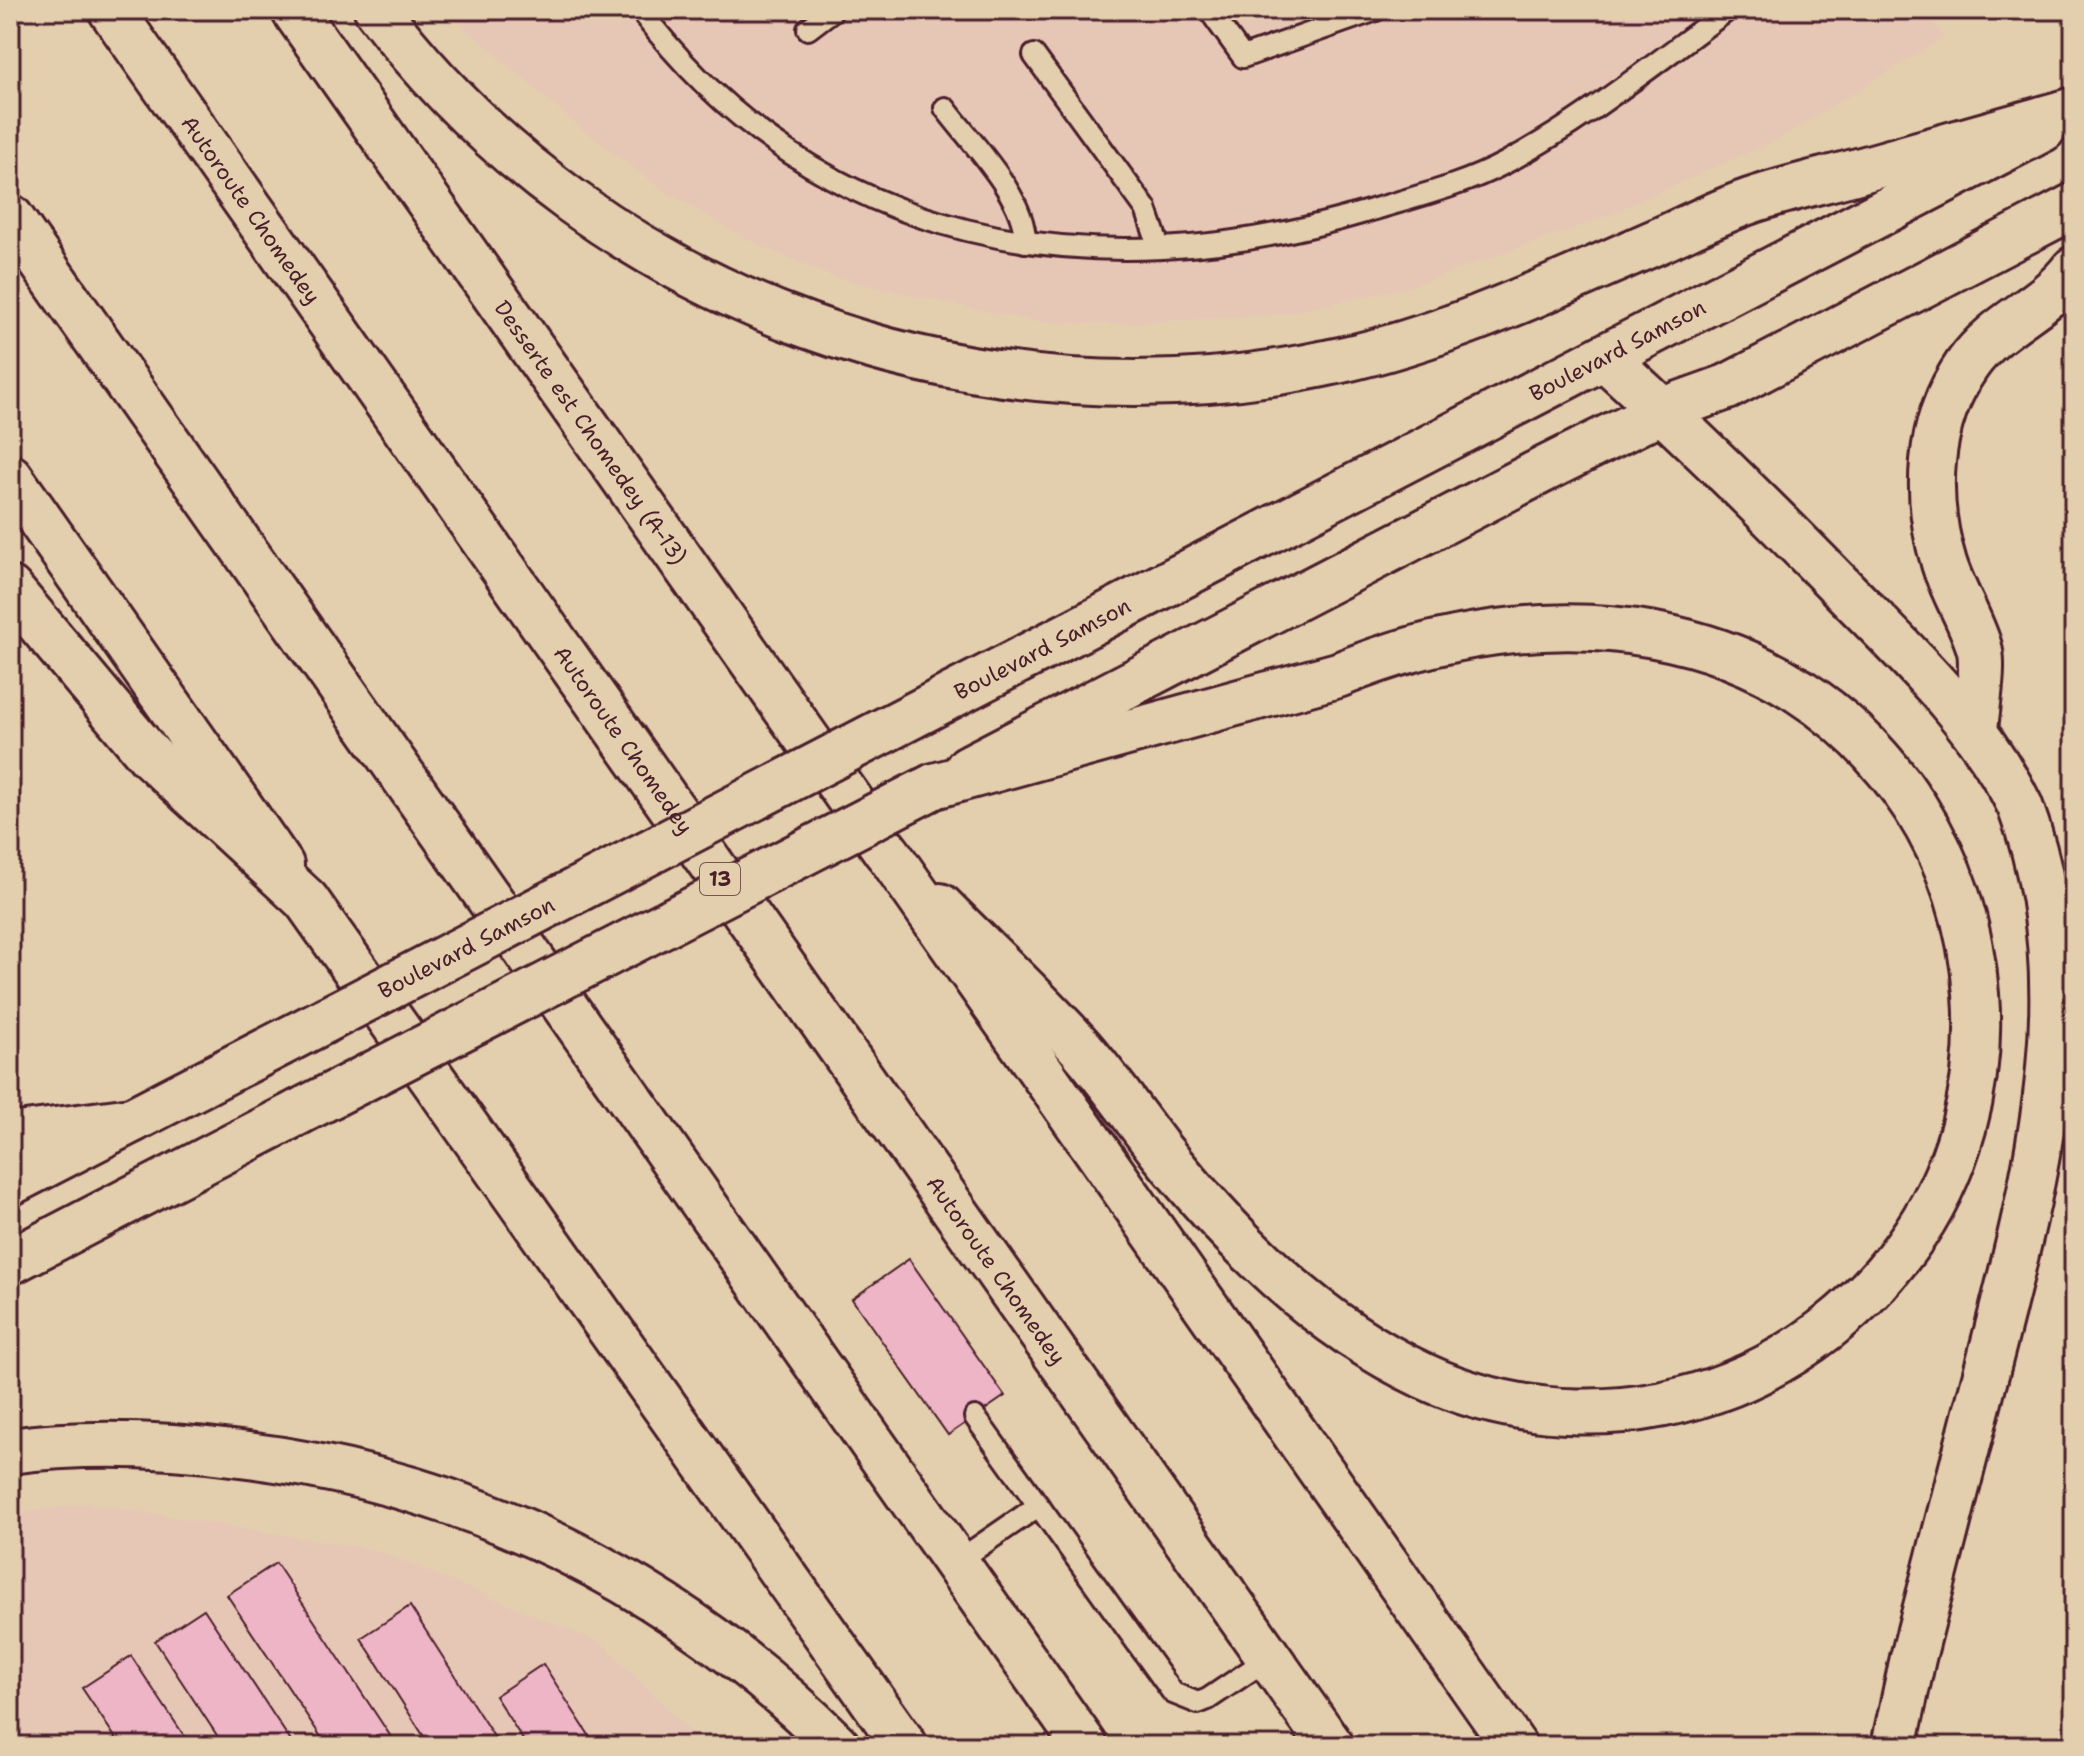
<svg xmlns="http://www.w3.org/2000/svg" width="2084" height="1756" font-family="'Shantell Sans',sans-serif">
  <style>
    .built { fill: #e6c7b6 }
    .building { fill: #eeb5c7; stroke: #4a1f2b; stroke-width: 2 }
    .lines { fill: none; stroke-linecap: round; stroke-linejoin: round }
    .lane-casing { stroke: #4a1f2b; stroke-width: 26 }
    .secondary-casing { stroke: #4a1f2b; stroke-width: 50 }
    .primary-casing { stroke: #4a1f2b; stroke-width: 50 }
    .highway-casing { stroke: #4a1f2b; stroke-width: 50 }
    .lane { stroke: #e3cfae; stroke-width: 20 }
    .secondary { stroke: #e3cfae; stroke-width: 44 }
    .primary { stroke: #e3cfae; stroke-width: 44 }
    .highway { stroke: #e3cfae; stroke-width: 44 }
    .secondary-bridge-casing { stroke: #4a1f2b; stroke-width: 50; stroke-linecap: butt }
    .secondary-bridge { stroke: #e3cfae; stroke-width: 44 }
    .labels { text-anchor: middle; stroke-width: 6; stroke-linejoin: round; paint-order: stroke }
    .shield { fill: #e3cfae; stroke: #785452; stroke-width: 2 }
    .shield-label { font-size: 20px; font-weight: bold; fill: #4a1f2b }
    .street-label { font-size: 22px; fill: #4a1f2b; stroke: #e3cfae }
  </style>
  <rect width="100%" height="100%" fill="#e3cfae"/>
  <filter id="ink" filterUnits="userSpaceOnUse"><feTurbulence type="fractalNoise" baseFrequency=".0125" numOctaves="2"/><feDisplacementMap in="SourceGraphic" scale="16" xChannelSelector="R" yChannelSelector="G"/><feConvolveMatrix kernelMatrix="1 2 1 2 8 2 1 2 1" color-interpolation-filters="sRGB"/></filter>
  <g filter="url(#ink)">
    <!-- built -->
    <g class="built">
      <polygon points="444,10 1922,10 1945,37 1779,139 1595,221 1406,288 1279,315 1115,324 1038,322 941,302 832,277 754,243 663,190 583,130"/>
      <polygon points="87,1503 377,1550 602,1643 705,1746 10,1746 10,1515"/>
    </g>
    <!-- building -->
    <g class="building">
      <polygon points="909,1259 1005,1396 948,1435 852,1299"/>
      <polygon points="276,1563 397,1746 327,1746 227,1595"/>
      <polygon points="410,1606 500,1746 430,1746 361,1638"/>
      <polygon points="204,1609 294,1746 224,1746 155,1641"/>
      <polygon points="131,1656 191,1746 121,1746 82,1688"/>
      <polygon points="543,1664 596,1746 527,1746 495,1696"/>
    </g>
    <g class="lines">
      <!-- lane casing -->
      <g class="lane-casing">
        <g id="lane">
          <path d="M640,10C817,247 1094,293 1365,212C1411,198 1462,186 1505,163C1584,121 1655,63 1728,10"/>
          <polyline points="1209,10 1243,57 1376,10"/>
          <polyline points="808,29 833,10"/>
          <polyline points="1034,55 1146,209 1159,247"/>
          <path d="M945,108C971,143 1026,197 1025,242"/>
          <polyline points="975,1417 1173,1693 1198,1703 1208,1699 1269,1658"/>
          <polyline points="955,1563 1038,1506"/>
        </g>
      </g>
      <!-- secondary casing -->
      <g class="secondary-casing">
        <g id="secondary">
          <path id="s1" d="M941,701L2043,129"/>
          <polyline points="968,768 1547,468 1663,410 1727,387 2074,206"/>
          <polyline points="10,1183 326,1020"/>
          <polyline points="10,1262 299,1112"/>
        </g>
      </g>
      <!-- primary casing -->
      <g class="primary-casing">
        <g id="primary">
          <path id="s2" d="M294,10L886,851"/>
          <path d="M377,10C598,304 983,441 1341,360C1450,336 1554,286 1656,242C1687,228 1718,212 1750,201C1785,189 1822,181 1858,171C1930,151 2002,131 2074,110"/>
          <polyline points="10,477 281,865"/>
          <path d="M934,786L1338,675C1540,591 1786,608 1915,807C1951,863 1971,928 1976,994C1983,1084 1959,1175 1905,1248C1862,1307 1800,1356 1731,1384C1633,1423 1521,1421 1424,1376C1317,1326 1232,1240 1159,1149C1133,1115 1108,1079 1080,1047C1036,998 986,952 940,906"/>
        </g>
      </g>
      <!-- highway casing -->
      <g class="highway-casing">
        <g id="highway">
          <path id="s3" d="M111,10L1331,1746"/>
          <polyline points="10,217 1085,1746"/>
          <path d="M1604,357C1688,433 1767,511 1846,592C1910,657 1980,723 2020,806C2084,978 2041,1158 1997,1331C1969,1440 1941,1549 1913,1658L1894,1746"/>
          <polyline points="10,589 149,755 306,900 905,1746"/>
          <path d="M1975,732C1976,710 1985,667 1979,647C1970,618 1953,592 1944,563C1924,497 1927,423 1967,365C1997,322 2045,308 2074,269"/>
          <polyline points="888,853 1514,1746"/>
          <polyline points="10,1136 132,1120"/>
          <path d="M10,1451C86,1441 164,1444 240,1454C469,1482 674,1582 837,1746"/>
        </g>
      </g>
      <!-- lane -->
      <use href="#lane" class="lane"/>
      <!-- secondary -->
      <use href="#secondary" class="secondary"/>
      <!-- primary -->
      <use href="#primary" class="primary"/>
      <!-- highway -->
      <use href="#highway" class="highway"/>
      <!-- secondary-bridge casing -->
      <g class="secondary-bridge-casing">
        <g id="secondary-bridge">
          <path id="s4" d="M326,1020L941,701"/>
          <polyline points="299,1112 934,786"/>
        </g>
      </g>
      <!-- secondary-bridge -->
      <use href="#secondary-bridge" class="secondary-bridge"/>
    </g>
  </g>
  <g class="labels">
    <!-- shield labels -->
    <rect class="shield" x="700" y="863" width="40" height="32" rx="6"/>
    <g class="shield-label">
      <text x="720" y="886">13</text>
    </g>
    <!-- street labels -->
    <g class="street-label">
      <text dy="8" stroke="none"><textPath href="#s3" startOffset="244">Autoroute Chomedey</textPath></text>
      <text dy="8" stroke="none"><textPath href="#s1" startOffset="762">Boulevard Samson</textPath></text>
      <text dy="8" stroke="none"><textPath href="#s2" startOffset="516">Desserte est Chomedey (A-13)</textPath></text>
      <text dy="8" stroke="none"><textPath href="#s1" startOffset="114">Boulevard Samson</textPath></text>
      <text dy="8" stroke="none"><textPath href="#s3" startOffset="892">Autoroute Chomedey</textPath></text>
      <text dy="8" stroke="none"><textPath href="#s4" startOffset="158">Boulevard Samson</textPath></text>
      <text dy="8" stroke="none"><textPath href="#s3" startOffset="1540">Autoroute Chomedey</textPath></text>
    </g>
  </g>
  <!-- margin -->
  <rect width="2084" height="1756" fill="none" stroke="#e3cfae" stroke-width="40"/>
  <rect x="20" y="20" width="2044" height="1716" fill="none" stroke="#4a1f2b" stroke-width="3" filter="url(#ink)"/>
</svg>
